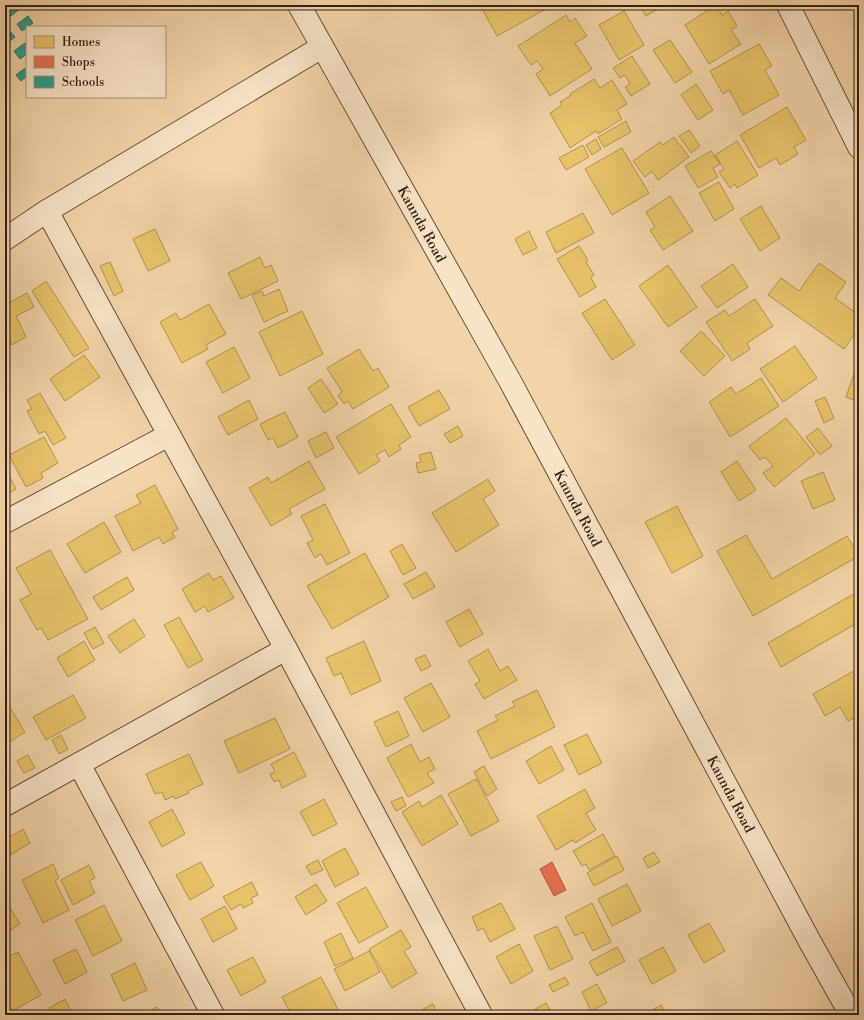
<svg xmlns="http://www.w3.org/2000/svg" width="864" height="1020" font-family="'Libre Bodoni',serif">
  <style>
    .homes { fill: #e9c46a; stroke: #b39251 }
    .shops { fill: #e76f51; stroke: #b2573f }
    .schools { fill: #2a9d8f; stroke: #2d776b }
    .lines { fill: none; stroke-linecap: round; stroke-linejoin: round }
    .minor-casing { stroke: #644c3a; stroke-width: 24 }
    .minor { stroke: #f7e3c6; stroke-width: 22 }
    .labels { text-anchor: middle; stroke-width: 4; stroke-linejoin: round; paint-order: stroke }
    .street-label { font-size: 14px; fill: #351f16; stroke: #f7e3c6 }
  </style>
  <rect width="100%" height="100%" fill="#f3d4a8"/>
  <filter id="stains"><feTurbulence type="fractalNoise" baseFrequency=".005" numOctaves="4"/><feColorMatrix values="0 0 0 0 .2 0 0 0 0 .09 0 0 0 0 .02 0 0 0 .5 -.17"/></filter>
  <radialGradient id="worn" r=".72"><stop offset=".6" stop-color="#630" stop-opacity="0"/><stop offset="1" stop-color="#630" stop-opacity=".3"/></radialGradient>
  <!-- homes -->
  <g class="homes">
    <polygon points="480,5 553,5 497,36"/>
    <polygon points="639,5 664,5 646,16"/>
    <polygon points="716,5 722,15 728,11 737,26 731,30 741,44 709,64 685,25"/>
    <polygon points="624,11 644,45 619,60 599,25"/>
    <polygon points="566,15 570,22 575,18 587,36 575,43 592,69 550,96 536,74 543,69 537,61 531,65 518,46"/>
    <polygon points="670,40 692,72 675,83 653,50"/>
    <polygon points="759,44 772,66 765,70 779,95 743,115 729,90 723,94 710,71"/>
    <polygon points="632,56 650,84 631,96 625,87 630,84 625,75 620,78 613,68"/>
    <polygon points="594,79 600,88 612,80 627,104 617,110 622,119 598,134 596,131 570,148 550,113 562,105 560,102 571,95 570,94"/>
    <polygon points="696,84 713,110 698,120 681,95"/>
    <polygon points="787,107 806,140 794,147 798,154 780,165 776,158 759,168 740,135"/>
    <polygon points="626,121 631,132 604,147 598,137"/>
    <polygon points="689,130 700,146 691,153 679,136"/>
    <polygon points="674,137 689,157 658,180 652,171 645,177 633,161 660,142 663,145"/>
    <polygon points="596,139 601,149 592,155 586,145"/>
    <polygon points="737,141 758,175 737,188 735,184 730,188 719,172 724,169 715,155"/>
    <polygon points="583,145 589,157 566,170 559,158"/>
    <polygon points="622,148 649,193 612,215 585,169"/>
    <polygon points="711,151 720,164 713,168 718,177 698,188 685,166"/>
    <polygon points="719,182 734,209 715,221 699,193"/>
    <polygon points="670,196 693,231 663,250 650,230 655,227 646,212"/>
    <polygon points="761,206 780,238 760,251 740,219"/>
    <polygon points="583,213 594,233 556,253 546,232"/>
    <polygon points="155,229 170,261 148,271 133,239"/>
    <polygon points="529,231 537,248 523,255 515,239"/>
    <polygon points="579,246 588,260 586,262 594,275 591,278 596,287 580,297 557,259"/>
    <polygon points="260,257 265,268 271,265 278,281 241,299 228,273"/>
    <polygon points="110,262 123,291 114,296 100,266"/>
    <polygon points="819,263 846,282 835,298 859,315 859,328 844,349 768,295 781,278 799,291"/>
    <polygon points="733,264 748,287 717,308 701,286"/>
    <polygon points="668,265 697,307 668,327 639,286"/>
    <polygon points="46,281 89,348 74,357 32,291"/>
    <polygon points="279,289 288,311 264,322 252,295 262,291 264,296"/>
    <polygon points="27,293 34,307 16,316 26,337 12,345 5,330 5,305"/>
    <polygon points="605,299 635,345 612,360 582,313"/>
    <polygon points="755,299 773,326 747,343 750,349 732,361 706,322 725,310 729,316"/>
    <polygon points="209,304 226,334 206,345 208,349 182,363 160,322 176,313 180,320"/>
    <polygon points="302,311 323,354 280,376 259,332"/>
    <polygon points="701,331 725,356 704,376 680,351"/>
    <polygon points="795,346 817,378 783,402 760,369"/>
    <polygon points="234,347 250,378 223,393 206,362"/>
    <polygon points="359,349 373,371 378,368 389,387 353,409 348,401 344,404 338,395 342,392 327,368"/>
    <polygon points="84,355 100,377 65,401 50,379"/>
    <polygon points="856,368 859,369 859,402 846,397"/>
    <polygon points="761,378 779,406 730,437 709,402 731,387 736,394"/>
    <polygon points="321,379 338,404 324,413 308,388"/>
    <polygon points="439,390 450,409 419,426 408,407"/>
    <polygon points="40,393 66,438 53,445 45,431 39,434 27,411 32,409 27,400"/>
    <polygon points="825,397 834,418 824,423 815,401"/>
    <polygon points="249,400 258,419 228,435 218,417"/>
    <polygon points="391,404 411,437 399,445 401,449 389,457 385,450 376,455 380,461 359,474 336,437"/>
    <polygon points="285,412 298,437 278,448 273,438 268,440 260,424"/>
    <polygon points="786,418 815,454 774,487 763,473 773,466 765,457 760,460 749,446"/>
    <polygon points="458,426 463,436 450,443 444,434"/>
    <polygon points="818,428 832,446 820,455 806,437"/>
    <polygon points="326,432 334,448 316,458 308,441"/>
    <polygon points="44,437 58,463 41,473 43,478 26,487 9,455"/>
    <polygon points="431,452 436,469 418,473 416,463 421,462 419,455"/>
    <polygon points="309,461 325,489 289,509 292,514 271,526 249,488 268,477 271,483"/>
    <polygon points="737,461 756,490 739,501 721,472"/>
    <polygon points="5,468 16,489 5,495"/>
    <polygon points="823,472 835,500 813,509 801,481"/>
    <polygon points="488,479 495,491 483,499 499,525 456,552 432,513"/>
    <polygon points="155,485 178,529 172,532 175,537 163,544 159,537 133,551 115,516 141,503 136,495"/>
    <polygon points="325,504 350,553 327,565 321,554 315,558 307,543 313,540 301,516"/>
    <polygon points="677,506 703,556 672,573 645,522"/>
    <polygon points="104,522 121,552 85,573 67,544"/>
    <polygon points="746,535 772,579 847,536 859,556 753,616 717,551"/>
    <polygon points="402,544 416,568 403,575 390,551"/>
    <polygon points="50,550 88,619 48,640 41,628 37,630 20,600 31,594 16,568"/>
    <polygon points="365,553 389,597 332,629 307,586"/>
    <polygon points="426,572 435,587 413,599 404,584"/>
    <polygon points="209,573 213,580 221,576 234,598 208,612 205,606 195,612 182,589"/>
    <polygon points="127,577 134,590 101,610 93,597"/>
    <polygon points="859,591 859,622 781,667 768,643"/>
    <polygon points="469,609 483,634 460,647 446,622"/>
    <polygon points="179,617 203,660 188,668 164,625"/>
    <polygon points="134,619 145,636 120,653 108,636"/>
    <polygon points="95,627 104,643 93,649 84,633"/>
    <polygon points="84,641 95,660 68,677 57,658"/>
    <polygon points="364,641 381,681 351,695 341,673 334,676 326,658"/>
    <polygon points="488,649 500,671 508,666 517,680 484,699 475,684 480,681 468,661"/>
    <polygon points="425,655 431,666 421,671 415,659"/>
    <polygon points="859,668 859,719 858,716 848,721 840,707 825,716 813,694"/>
    <polygon points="431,683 450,717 423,732 404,698"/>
    <polygon points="537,690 555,727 491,759 477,731 498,720 495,716 515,706 512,702"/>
    <polygon points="73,695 86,718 46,740 33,717"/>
    <polygon points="5,701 6,701 25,732 5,745"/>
    <polygon points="398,711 409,736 386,747 374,722"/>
    <polygon points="275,718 290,749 239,773 224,741"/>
    <polygon points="587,734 602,763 579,775 564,745"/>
    <polygon points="61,735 68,749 59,754 52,740"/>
    <polygon points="411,744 420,762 429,757 435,769 427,773 434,783 408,797 387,758"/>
    <polygon points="551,746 564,770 539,784 526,761"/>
    <polygon points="294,752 306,776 282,788 279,780 274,782 270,774 275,772 271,764"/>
    <polygon points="189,754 203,784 188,791 189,793 175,799 174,796 165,800 162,792 155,794 146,774"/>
    <polygon points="28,755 35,768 24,773 17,761"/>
    <polygon points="484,766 497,789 487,796 474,772"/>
    <polygon points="476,779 499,821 471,836 448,794"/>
    <polygon points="585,789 595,808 586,813 596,830 575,843 573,840 556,850 537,816"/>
    <polygon points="441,795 458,824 422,846 402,812 419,801 422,807"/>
    <polygon points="402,797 406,806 396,811 391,802"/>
    <polygon points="324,799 337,824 313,836 300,812"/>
    <polygon points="172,809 185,834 162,847 149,822"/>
    <polygon points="23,829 30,843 7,857 5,853 5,840"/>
    <polygon points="603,834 615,856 589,870 586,864 582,866 573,851"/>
    <polygon points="345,848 359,874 335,887 322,861"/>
    <polygon points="654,852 660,862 648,868 643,858"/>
    <polygon points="617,856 624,870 594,886 587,873"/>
    <polygon points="318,860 323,870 311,875 306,866"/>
    <polygon points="201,862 214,886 190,900 176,875"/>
    <polygon points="53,864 59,878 55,881 69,910 43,923 22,880"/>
    <polygon points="89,865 95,878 89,881 95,893 73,905 61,880"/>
    <polygon points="252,882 258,895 251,898 253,903 243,908 241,904 231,910 223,897"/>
    <polygon points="316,884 327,901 306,915 295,897"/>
    <polygon points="627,884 641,911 612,926 598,899"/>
    <polygon points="366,887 388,927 359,943 337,903"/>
    <polygon points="5,900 20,924 5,934"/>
    <polygon points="501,903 515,929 490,942 483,928 478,931 472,917"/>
    <polygon points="592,903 611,942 593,951 583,932 575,936 565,917"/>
    <polygon points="104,905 122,941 93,956 75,920"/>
    <polygon points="225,906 237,929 213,942 201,919"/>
    <polygon points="709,923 725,951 704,963 688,935"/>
    <polygon points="557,926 573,959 550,970 534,936"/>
    <polygon points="401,930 411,947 404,951 417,973 392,988 369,949"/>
    <polygon points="341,933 353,958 335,966 324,942"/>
    <polygon points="519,944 533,971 511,984 496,957"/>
    <polygon points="617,947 625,961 597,976 589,962"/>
    <polygon points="663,947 676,971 652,984 639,960"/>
    <polygon points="76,949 87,972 65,984 53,960"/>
    <polygon points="369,951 380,972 345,991 334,969"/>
    <polygon points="18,952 41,995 12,1011 5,998 5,958"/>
    <polygon points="253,957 266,982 241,996 227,970"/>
    <polygon points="135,963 147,990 123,1001 111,975"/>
    <polygon points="321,977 341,1015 289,1015 288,1013 290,1012 282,997"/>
    <polygon points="565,977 569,984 553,992 549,985"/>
    <polygon points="597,984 607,1003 591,1011 582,992"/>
    <polygon points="65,999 73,1015 53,1015 49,1008"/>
    <polygon points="546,1003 553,1015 525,1015"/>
    <polygon points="433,1004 438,1015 412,1015"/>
    <polygon points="661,1005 667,1015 644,1015"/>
    <polygon points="157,1007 162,1015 142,1015"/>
  </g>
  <!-- shops -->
  <polygon class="shops" points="552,862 566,890 554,896 540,869"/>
  <!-- schools -->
  <g class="schools">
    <polygon points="9,5 19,5 21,8 11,16 5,9"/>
    <polygon points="28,16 33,23 22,31 17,24"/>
    <polygon points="9,30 15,37 5,45 5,33"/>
    <polygon points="25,43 27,45 27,54 20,59 14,51"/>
    <polygon points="25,68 27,70 27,76 21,81 16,75"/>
  </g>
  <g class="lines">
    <!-- minor casing -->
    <g class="minor-casing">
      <g id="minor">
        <polyline points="299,5 510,381 809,940 851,1015"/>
        <polyline points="788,5 859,147"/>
        <polyline points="47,211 286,649 481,1015"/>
        <polyline points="5,239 47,211 322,47"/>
        <polyline points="5,522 169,435"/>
        <polyline points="79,764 213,1015"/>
        <polyline points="5,805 286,649"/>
      </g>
    </g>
    <!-- minor -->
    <use href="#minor" class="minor"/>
  </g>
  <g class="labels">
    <!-- street labels -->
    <g class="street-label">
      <text transform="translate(422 224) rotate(61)" y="5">Kaunda Road</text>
      <text transform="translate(578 508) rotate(62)" y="5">Kaunda Road</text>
      <text transform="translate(731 794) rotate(62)" y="5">Kaunda Road</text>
    </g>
  </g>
  <!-- margin -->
  <rect width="864" height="1020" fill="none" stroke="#f3d4a8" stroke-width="20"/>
  <rect x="6" y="6" width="852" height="1008" fill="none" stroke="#351f16" stroke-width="2"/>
  <rect x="10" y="10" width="844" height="1000" fill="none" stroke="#351f16"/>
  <!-- legend -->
  <rect x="26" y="26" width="140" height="72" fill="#f7e3c6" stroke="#a99580"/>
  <rect x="34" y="36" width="20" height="12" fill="#e9c46a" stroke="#a99580"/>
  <text x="62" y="46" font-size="12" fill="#351f16">Homes</text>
  <rect x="34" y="56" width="20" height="12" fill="#e76f51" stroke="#a99580"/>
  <text x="62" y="66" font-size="12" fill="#351f16">Shops</text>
  <rect x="34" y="76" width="20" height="12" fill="#2a9d8f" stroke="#a99580"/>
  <text x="62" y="86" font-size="12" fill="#351f16">Schools</text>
  <rect width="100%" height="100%" filter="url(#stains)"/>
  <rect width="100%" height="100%" fill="url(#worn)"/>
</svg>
